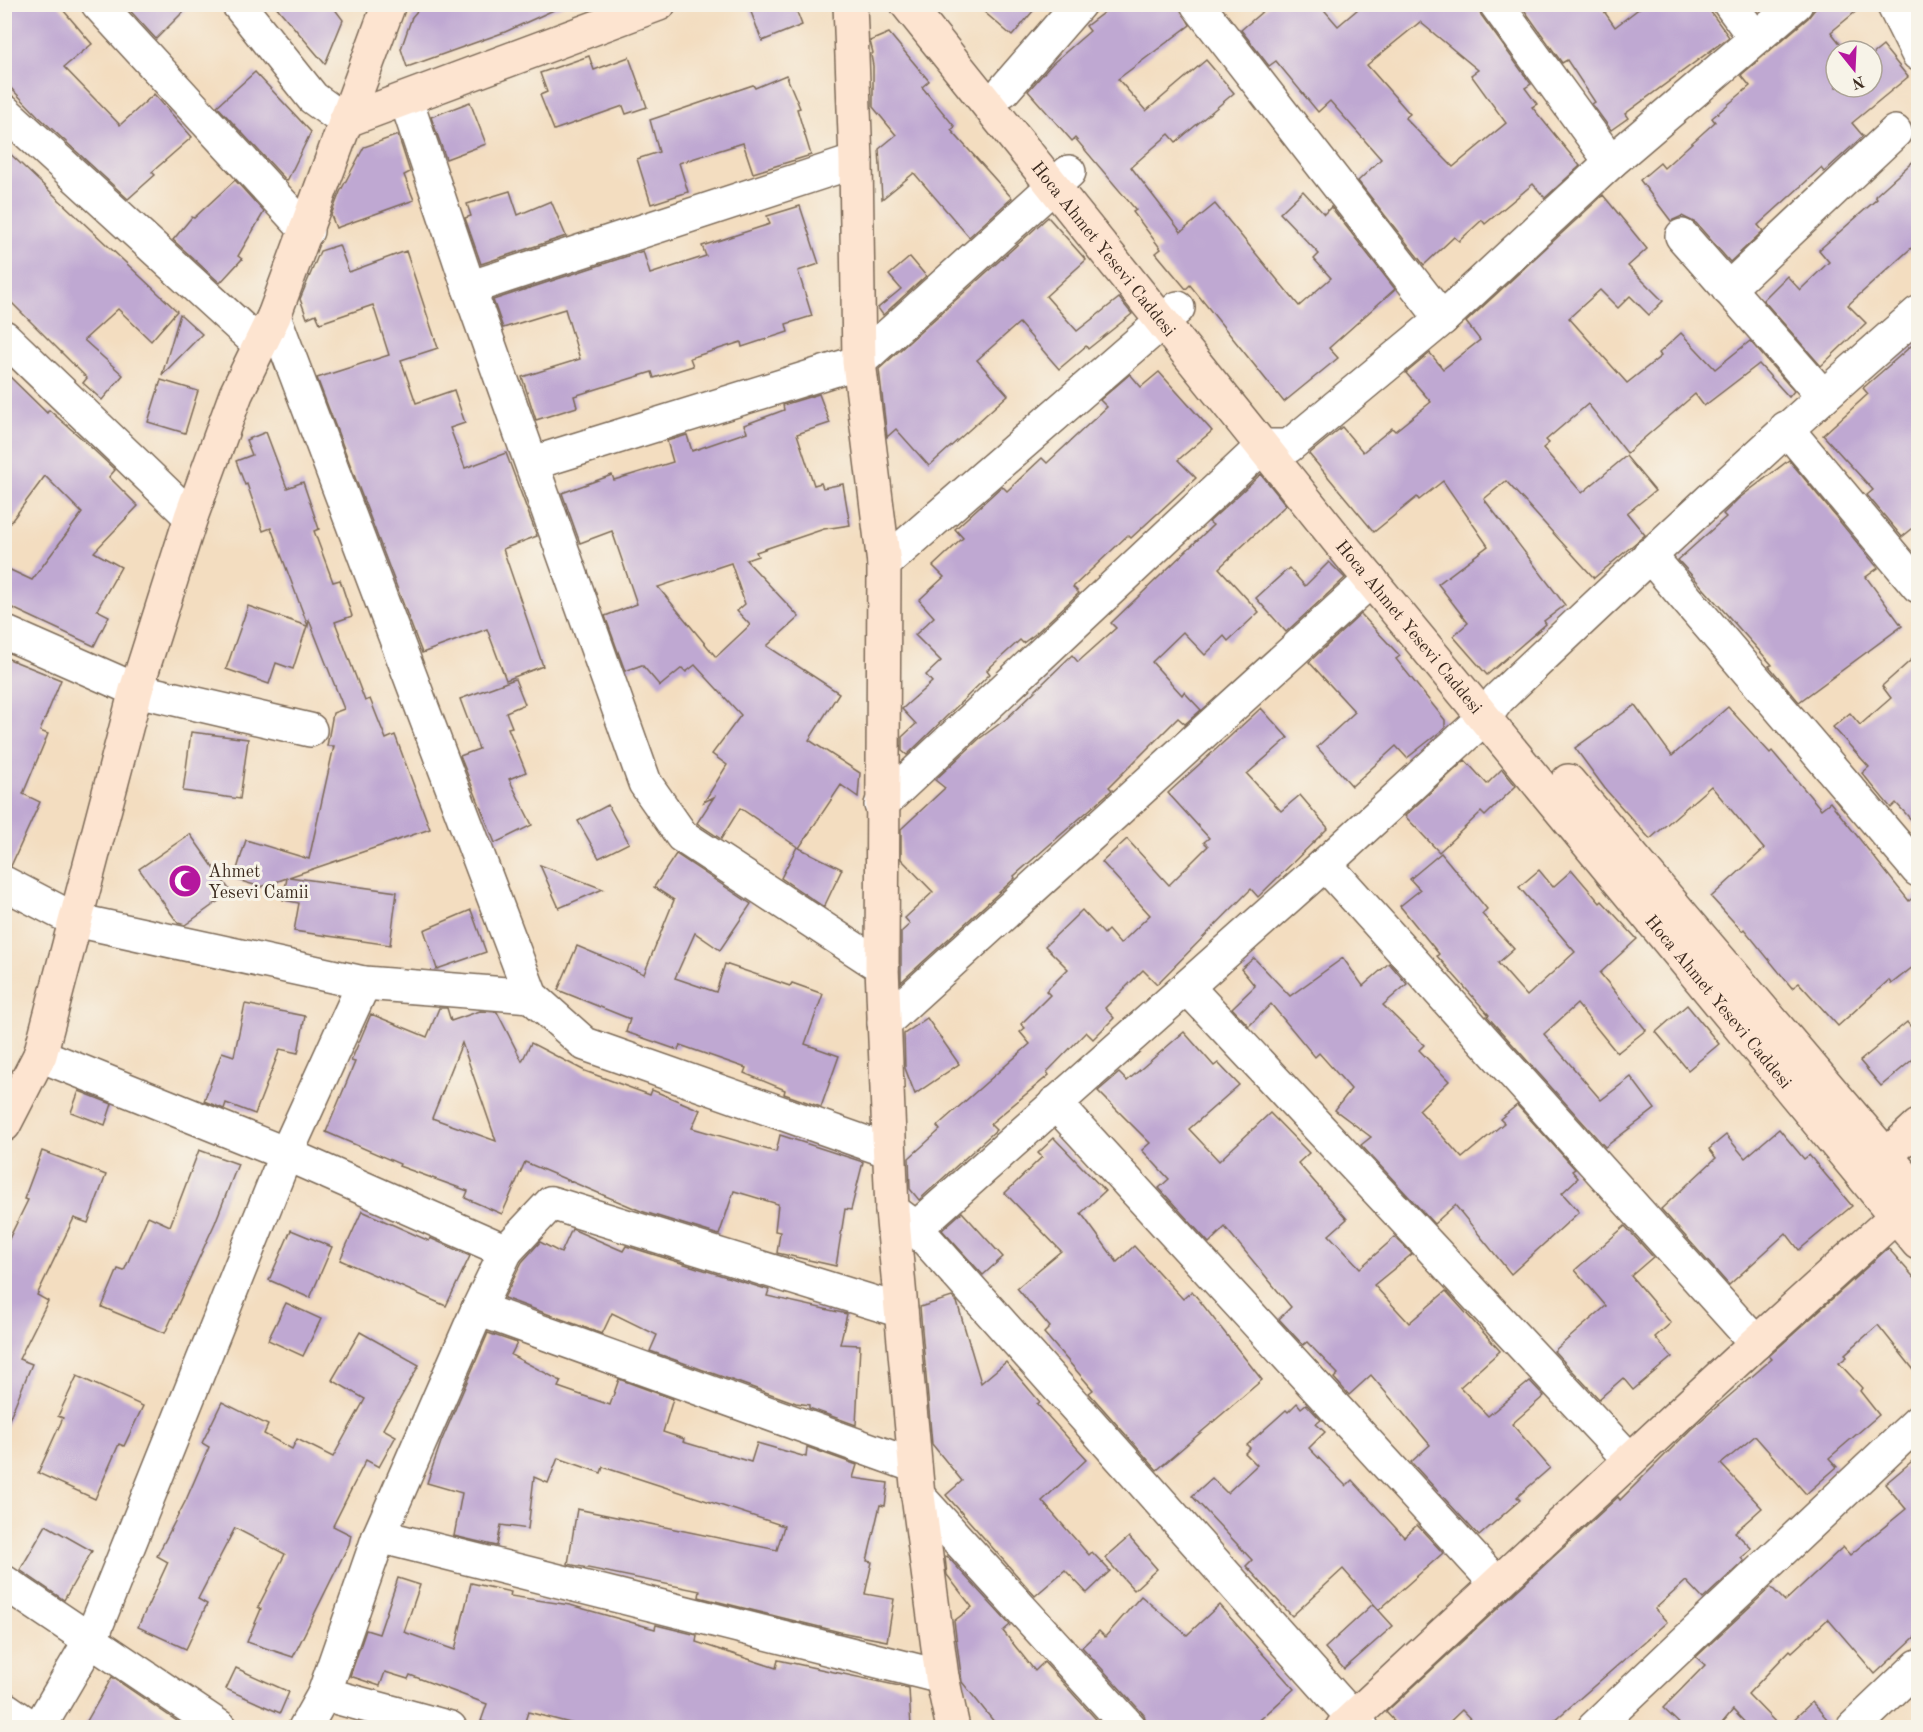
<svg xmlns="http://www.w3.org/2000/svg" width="1923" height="1732" font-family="'Old Standard TT',serif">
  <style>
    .building { fill: #bfa8d2; fill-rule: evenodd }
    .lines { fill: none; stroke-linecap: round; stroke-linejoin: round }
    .street-casing { stroke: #7b6957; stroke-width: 36 }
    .secondary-casing { stroke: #7b6957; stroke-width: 36 }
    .street { stroke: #fff; stroke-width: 33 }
    .secondary { stroke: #fde4d0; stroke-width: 33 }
    .labels { text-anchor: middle; stroke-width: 6; stroke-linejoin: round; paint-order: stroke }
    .street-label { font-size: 18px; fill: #3b2a1e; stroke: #f7f3e8 }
    .poi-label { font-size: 18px; fill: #3b2a1e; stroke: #f7f3e8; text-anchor: start }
  </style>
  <rect width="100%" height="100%" fill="#f7f3e8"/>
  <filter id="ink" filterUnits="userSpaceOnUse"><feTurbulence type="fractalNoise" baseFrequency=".0167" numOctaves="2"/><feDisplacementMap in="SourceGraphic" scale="12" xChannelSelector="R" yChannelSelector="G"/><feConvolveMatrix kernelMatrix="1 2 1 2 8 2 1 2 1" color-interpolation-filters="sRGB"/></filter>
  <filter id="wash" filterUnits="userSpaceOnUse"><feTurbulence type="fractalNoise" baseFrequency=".008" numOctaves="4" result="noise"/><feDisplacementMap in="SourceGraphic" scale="24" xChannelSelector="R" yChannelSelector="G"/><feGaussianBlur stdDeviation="1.35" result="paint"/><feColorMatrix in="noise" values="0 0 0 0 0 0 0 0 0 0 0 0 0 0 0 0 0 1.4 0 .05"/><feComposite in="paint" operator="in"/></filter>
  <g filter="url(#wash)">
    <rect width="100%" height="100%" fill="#f3ddc0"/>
    <g id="blocks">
      <!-- building -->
      <g class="building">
        <polygon points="4,4 58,4 92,44 64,67 120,125 154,94 192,137 152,172 155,175 128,199 39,117 4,81"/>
        <polygon points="124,4 191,4 156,39"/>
        <polygon points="274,4 331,4 343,20 325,64"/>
        <polygon points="423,4 567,4 505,32 407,67 401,49 412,17"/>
        <polygon points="748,4 794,4 802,25 762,41"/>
        <polygon points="975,4 1039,4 1012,36"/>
        <polygon points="1115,4 1179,4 1190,25 1118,79 1146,111 1206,60 1234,93 1176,142 1169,134 1131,167 1181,232 1215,204 1299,306 1331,278 1314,259 1319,254 1280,213 1303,191 1324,214 1331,207 1395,289 1329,348 1338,358 1284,402 1190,285 1186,289 1156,253 1161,249 1133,212 1136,210 1075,138 1072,141 1028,91 1052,64 1090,31 1086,26"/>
        <path d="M1271,4H1319L1338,26L1364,4H1478L1481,15L1531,84L1525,88L1537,104L1532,107L1580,166L1545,198L1533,184L1485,224L1482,220L1459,241L1454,237L1424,265L1358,181L1381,159L1330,101L1318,112L1276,61L1269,66L1241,30ZM1420,22L1478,70L1471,75L1506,123L1453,167L1405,118L1410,114L1367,65Z"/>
        <polygon points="1520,4 1599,4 1615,27 1645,4 1705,4 1729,37 1625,114 1628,118 1611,130 1592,104 1595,102 1567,60 1562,63"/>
        <polygon points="1819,4 1865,4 1831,32 1846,51 1836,51 1836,87 1872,87 1872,55 1883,46 1908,77 1852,123 1863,136 1824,172 1821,168 1758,225 1763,231 1730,262 1696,223 1682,216 1671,221 1640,180 1660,163 1664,168 1715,122 1712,118 1750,86 1741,75 1808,18"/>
        <polygon points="889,33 929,81 922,87 955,127 951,130 1012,198 969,237 914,173 882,199 879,149 896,135 873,107 873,66 871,55 873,53 870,41"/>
        <polygon points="589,56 594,70 629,57 647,107 626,114 623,106 554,130 540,95 547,92 540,73"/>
        <polygon points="255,72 311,132 287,181 217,106"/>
        <polygon points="786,75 800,108 797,109 811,155 753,173 743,143 679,163 688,192 651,204 637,159 659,152 650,120 753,85 755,88"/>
        <polygon points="470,102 486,144 446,159 431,117"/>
        <polygon points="398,135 410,172 404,175 414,200 336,228 331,215 340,192 364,147"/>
        <polygon points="4,148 177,311 151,341 118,309 84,340 123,375 102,400 83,383 87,378 4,295"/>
        <polygon points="1918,157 1918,242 1848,305 1866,323 1821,366 1763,300 1787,276 1800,290 1829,262 1819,250 1877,199 1875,196"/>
        <polygon points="235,180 264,212 238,256 242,259 220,283 173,240 192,217 194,218"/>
        <polygon points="510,191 518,215 551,201 566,236 481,264 465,218 471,216 467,204"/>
        <polygon points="1603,195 1647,249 1628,266 1663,301 1649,315 1630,296 1618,308 1600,290 1569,318 1627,383 1661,356 1659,353 1681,333 1715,369 1750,341 1794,391 1789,397 1759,364 1704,406 1695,394 1627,453 1588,404 1546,440 1549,443 1543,448 1582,493 1626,456 1655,491 1627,513 1645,535 1594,578 1506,481 1484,499 1565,605 1544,621 1546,624 1487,675 1453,636 1468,623 1438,584 1488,546 1443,481 1419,500 1417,497 1374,532 1309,454 1342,427 1363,452 1392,428 1395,431 1431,402 1406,373 1430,353 1443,369 1480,340 1466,322"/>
        <polygon points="800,206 819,264 798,271 812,316 786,324 788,332 742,347 741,342 690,358 693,366 654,378 652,372 574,396 577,407 536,420 522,377 580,359 565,309 503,328 493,300 643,251 650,274 706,256 702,246 770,224 767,216"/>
        <polygon points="1048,217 1086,260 1046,296 1077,331 1119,298 1132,314 1088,349 1086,346 1059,369 1019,323 977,360 1008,395 929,466 896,429 887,437 879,369"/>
        <polygon points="339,245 349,272 406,251 438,348 401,360 416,403 454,390 465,423 450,428 465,468 506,453 537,536 503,549 543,666 506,680 487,629 422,653 317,378 389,355 373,305 320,323 316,314 307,318 300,299 320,251"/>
        <polygon points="910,257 926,276 883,315 878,308 901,289 889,275"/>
        <polygon points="180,314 202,334 162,375"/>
        <polygon points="1918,340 1918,524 1902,537 1867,495 1873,490 1823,435 1868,394 1863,388"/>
        <polygon points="4,371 47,413 49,410 80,437 115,470 109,477 138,506 94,552 121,567 97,610 109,616 94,646 4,604 4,567 32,580 82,513 45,476 4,531"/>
        <polygon points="1159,372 1212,431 1178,460 1196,478 1131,538 1128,535 1073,587 1079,593 1034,635 1023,643 1020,640 987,670 990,674 907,755 902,751 902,737 916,724 902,709 932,682 926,675 941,661 915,635 934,617 919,600 944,577 933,566 963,538 955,529 1002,486 1007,491 1042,458 1047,463 1107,407 1100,400 1130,374 1141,387"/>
        <polygon points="161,380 198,391 185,433 148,422"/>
        <path d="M819,394L830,423L797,434L814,485L821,483L823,488L843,484L850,525L824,529L756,552L758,556L746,560L799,617L767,646L839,693L809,740L860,773L858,797L841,785L799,848L740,808L721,839L697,823L714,797L704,802L727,765L712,754L741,715L695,665L686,672L682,668L660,686L642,665L625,671L605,616L637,604L612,531L580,543L562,493L612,475L614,480L673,462L667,441L687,435L692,451L747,432L744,425L784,410L783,405ZM731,563L745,604L737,611L750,625L716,657L658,587Z"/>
        <polygon points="266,432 287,488 303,482 319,529 314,531 333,582 340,580 352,616 335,622 365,701 370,699 386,739 395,735 430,829 289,877 397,892 390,945 294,931 299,903 283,900 287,878 261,887 234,879 246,840 309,859 334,746 327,746 333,713 344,709 309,620 308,626 271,528 263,531 247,484 245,485 236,461 252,455 246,440"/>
        <polygon points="1789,460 1878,568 1866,577 1902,626 1799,702 1769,666 1772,665 1678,560 1726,517 1723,514 1738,499"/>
        <polygon points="1261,474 1286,505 1219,568 1259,612 1228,641 1224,636 1205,655 1183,632 1152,662 1182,695 1184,692 1201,710 1185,724 1178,718 1109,787 1112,790 1014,876 1015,878 901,982 901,932 910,924 905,918 933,892 901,859 901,829 945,788 935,780 979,739 1006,719 1072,655 1078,662 1116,628 1111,623 1213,525 1209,522"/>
        <polygon points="1329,562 1345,578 1286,632 1256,598 1289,568 1305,586"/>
        <polygon points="248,606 307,626 293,669 276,663 269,684 226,669"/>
        <polygon points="1361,614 1400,656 1396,659 1445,720 1445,728 1407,758 1396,746 1352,786 1317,747 1355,712 1309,662"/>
        <polygon points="1918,654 1918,827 1896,803 1891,808 1862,773 1869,767 1833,727 1850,713 1860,725 1891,698 1882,686"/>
        <polygon points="4,657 61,680 40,731 48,734 23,794 40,802 11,866 4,864"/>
        <polygon points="515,679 525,704 506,712 512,727 508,728 526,772 509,779 532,825 495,843 460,756 479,749 460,699"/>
        <polygon points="1635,705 1672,756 1728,707 1770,753 1772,751 1821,809 1830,802 1909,901 1918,893 1918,963 1891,984 1889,980 1838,1026 1799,983 1792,988 1744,929 1742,931 1711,897 1764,849 1711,786 1650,839 1606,790 1575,748"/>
        <polygon points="1261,708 1288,738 1247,774 1281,811 1300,795 1328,828 1258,897 1251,889 1157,984 1143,970 1105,1008 1114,1018 1093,1039 1086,1032 1047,1072 1049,1075 990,1124 996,1130 919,1200 910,1189 909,1158 940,1130 937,1126 1030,1044 1020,1032 1025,1028 1021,1024 1050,995 1046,991 1068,969 1045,946 1082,910 1104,934 1108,930 1120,944 1150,915 1102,862 1127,839 1169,885 1208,846 1204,842 1209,838 1168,793"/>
        <polygon points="191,732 248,739 240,799 183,791"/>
        <polygon points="1465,760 1487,784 1502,769 1516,786 1485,816 1481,812 1439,852 1405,816"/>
        <polygon points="608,805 629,843 599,858 578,821"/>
        <polygon points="190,834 231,892 185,925 178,923 139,869"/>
        <polygon points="797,847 842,869 824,907 781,878"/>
        <polygon points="1441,853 1487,909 1482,914 1514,949 1498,963 1527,996 1575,952 1519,887 1539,870 1553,887 1572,870 1600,903 1602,901 1637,939 1600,973 1646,1030 1617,1053 1577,1004 1544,1034 1601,1100 1631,1077 1655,1109 1605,1147 1487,1016 1489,1015 1437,956 1439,954 1400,906 1420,890 1410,879"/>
        <polygon points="676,854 751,904 720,950 695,933 675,978 716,992 725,964 790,986 792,983 823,994 805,1044 839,1056 821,1107 784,1094 785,1090 744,1073 746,1068 680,1045 678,1050 626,1032 630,1019 558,990 577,946 644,974 674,900 654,887"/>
        <polygon points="540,865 603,889 559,908"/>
        <polygon points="471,910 486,952 437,969 424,930"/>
        <polygon points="1254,958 1290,996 1343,958 1363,986 1389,963 1407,984 1383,1005 1424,1045 1419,1050 1449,1081 1419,1110 1462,1158 1504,1123 1500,1119 1517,1105 1575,1169 1572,1171 1578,1178 1562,1193 1579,1212 1511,1274 1455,1205 1434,1224 1361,1145 1371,1137 1335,1110 1351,1089 1319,1053 1315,1057 1271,1004 1249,1026 1232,1008 1255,986 1241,969"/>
        <polygon points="245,1004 305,1016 298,1053 280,1049 255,1114 226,1103 224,1109 204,1101 222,1052 234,1056"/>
        <polygon points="1687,1005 1719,1044 1688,1070 1656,1032"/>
        <path d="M439,1008H447L451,1021L480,1011L497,1012L522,1061L531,1043L585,1071L650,1095L652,1090L700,1110L692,1128L776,1152L780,1135L863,1162L851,1210L845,1209L836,1266L777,1253L780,1232L775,1231L778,1204L734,1191L719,1235L641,1211L525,1162L502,1214L465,1198L468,1191L399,1166L400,1164L326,1132L355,1062L351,1061L371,1014L427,1037ZM462,1043L496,1141L432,1118Z"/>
        <polygon points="927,1018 959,1064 915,1094 905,1068 904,1034"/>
        <polygon points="1907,1022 1918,1036 1918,1055 1881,1086 1860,1061"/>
        <polygon points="1184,1032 1214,1066 1218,1063 1239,1085 1189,1129 1219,1161 1270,1113 1309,1153 1298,1163 1347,1219 1329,1235 1360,1268 1395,1237 1412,1254 1374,1285 1409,1323 1446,1291 1500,1351 1460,1387 1488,1416 1530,1381 1544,1396 1512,1424 1550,1468 1517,1497 1520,1500 1479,1536 1411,1462 1430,1445 1371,1375 1349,1395 1334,1378 1338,1374 1307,1342 1303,1345 1279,1319 1291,1307 1225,1227 1209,1243 1159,1188 1169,1179 1142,1150 1150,1143 1098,1091 1119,1073 1127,1081"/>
        <polygon points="79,1091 112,1104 105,1125 71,1112"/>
        <polygon points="1779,1129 1804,1159 1809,1155 1852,1206 1799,1250 1786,1233 1729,1285 1661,1209 1716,1158 1709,1149 1726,1135 1745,1158"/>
        <polygon points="1054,1138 1105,1191 1081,1213 1117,1262 1134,1246 1183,1299 1192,1291 1262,1380 1157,1470 1089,1393 1093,1390 1044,1333 1050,1327 1017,1288 1061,1251 1005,1193 1042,1157 1038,1153"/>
        <polygon points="199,1150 238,1164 215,1223 165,1333 102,1307 118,1269 124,1271 148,1216 170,1226"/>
        <polygon points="42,1151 106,1175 88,1223 74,1218 37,1295 48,1301 19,1359 32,1364 5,1429 4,1249 28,1200 24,1199"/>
        <polygon points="362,1211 429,1241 430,1238 470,1256 446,1306 340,1260"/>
        <polygon points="962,1212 1003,1257 983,1275 942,1230"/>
        <polygon points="1625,1226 1653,1257 1631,1276 1671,1323 1655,1337 1672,1357 1633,1390 1623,1378 1599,1399 1554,1351 1606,1306 1575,1270"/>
        <polygon points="572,1229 623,1251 626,1246 769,1290 767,1296 847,1314 840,1344 860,1345 856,1425 809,1408 809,1405 796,1403 650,1351 657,1335 612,1313 602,1334 504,1298 522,1262 540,1242 561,1253"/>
        <polygon points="291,1230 332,1247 310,1298 269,1280"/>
        <polygon points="1888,1248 1918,1282 1918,1375 1878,1325 1845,1354 1847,1357 1839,1363 1862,1388 1860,1391 1879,1415 1829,1458 1837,1467 1806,1494 1755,1436 1721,1464 1762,1508 1735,1532 1752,1549 1741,1558 1744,1561 1703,1599 1686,1581 1655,1609 1667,1622 1546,1728 1479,1728 1462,1710 1443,1728 1401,1728 1386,1712 1618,1497 1620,1500 1691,1429 1772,1359 1769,1356"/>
        <polygon points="952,1297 957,1302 981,1383 1006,1362 1040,1402 1037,1404 1087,1459 1042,1501 1089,1555 1092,1552 1110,1571 1087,1593 1065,1570 1035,1596 946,1495 962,1481 932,1444 920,1307"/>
        <polygon points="286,1303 321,1319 303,1356 268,1340"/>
        <polygon points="360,1332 419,1365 383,1429 396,1436 379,1467 366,1460 333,1526 351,1535 349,1544 293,1657 247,1642 261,1609 258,1607 285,1554 235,1528 198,1599 207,1604 186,1649 138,1627 168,1562 157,1556 186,1500 209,1447 202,1443 222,1402 268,1425 264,1434 292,1449 297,1439 333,1457 365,1399 332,1380"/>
        <polygon points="488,1333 517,1343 511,1355 561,1381 558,1387 610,1405 619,1379 673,1399 663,1432 684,1439 683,1442 751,1462 757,1443 806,1457 807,1447 857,1465 853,1478 888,1483 885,1506 880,1505 867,1561 872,1562 865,1594 894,1599 887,1641 840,1632 699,1597 700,1591 568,1564 577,1509 777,1550 784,1526 603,1467 601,1473 558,1458 548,1483 534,1477 528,1529 501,1525 497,1546 454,1536 462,1493 427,1483 441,1442"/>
        <polygon points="77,1376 143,1406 124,1446 119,1444 95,1499 38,1473 63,1418 58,1416"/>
        <polygon points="1297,1403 1301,1408 1306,1404 1321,1420 1316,1424 1325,1432 1309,1448 1346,1486 1352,1480 1404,1537 1417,1525 1443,1553 1379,1610 1343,1569 1292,1616 1246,1566 1252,1560 1192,1496 1212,1478 1227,1493 1257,1465 1245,1453 1250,1448 1247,1445 1286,1410 1288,1412"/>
        <polygon points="1918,1456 1918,1634 1875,1674 1828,1619 1792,1652 1790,1650 1748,1694 1781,1728 1750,1728 1733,1710 1718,1728 1684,1728 1663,1708 1705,1665 1696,1657 1771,1587 1785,1601 1843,1547 1850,1555 1906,1509 1885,1484"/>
        <polygon points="46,1525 92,1551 64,1600 20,1570"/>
        <polygon points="1129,1537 1157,1569 1134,1590 1105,1558"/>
        <polygon points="947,1556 1010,1625 1003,1631 1035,1671 1044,1662 1104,1728 999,1728 962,1682 954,1621 972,1607 947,1575 945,1557"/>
        <polygon points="398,1578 420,1585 404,1632 455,1650 471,1583 511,1592 510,1596 570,1605 655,1629 656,1625 697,1635 696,1642 776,1668 778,1660 909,1688 911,1728 589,1728 528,1712 523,1728 505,1728 481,1721 487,1704 410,1675 408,1679 385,1672 380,1686 350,1676 366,1630 379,1634"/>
        <polygon points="1141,1596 1187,1635 1219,1605 1294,1689 1251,1728 1148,1728 1144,1715 1082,1647 1099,1631 1105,1637"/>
        <polygon points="1373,1604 1393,1626 1344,1669 1325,1648"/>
        <polygon points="236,1668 289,1692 280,1713 226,1689"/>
        <polygon points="112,1677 187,1728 83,1728"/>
        <polygon points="1812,1702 1835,1728 1785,1728"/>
      </g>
    </g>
  </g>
  <g filter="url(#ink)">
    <use href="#blocks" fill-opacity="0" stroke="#7b6957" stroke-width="1.5"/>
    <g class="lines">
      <!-- street casing -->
      <g class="street-casing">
        <g id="street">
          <polyline points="98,4 307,231"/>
          <polyline points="238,4 313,98 345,121"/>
          <polyline points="1197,4 1442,319"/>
          <polyline points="1496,4 1611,162"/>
          <polyline points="1730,4 1755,38"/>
          <polyline points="1893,4 1918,54"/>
          <polyline points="1004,90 1079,4"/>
          <polyline points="406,100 469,288 645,783 682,836 882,967"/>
          <polyline points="4,111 260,345"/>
          <polyline points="1682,236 1823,396"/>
          <polyline points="469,288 856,161"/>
          <polyline points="1728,289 1895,132"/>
          <polyline points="274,316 531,996 585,1044 889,1151"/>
          <polyline points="4,337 191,517"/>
          <polyline points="1786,428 1918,586"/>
          <polyline points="533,463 859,362 1069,172"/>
          <polyline points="1649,555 1918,870"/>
          <polyline points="884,564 1178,308"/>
          <polyline points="4,632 136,690 310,730"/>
          <polyline points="881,805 1263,446 1289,446 1442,319 1611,162 1796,4"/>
          <polyline points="1325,864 1756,1343"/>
          <polyline points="4,883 75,920 364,983 531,996"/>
          <polyline points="1187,987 1630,1460"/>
          <polyline points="884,1023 1371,580"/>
          <polyline points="40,1055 286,1154 506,1251"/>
          <polyline points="1055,1103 1497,1584"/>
          <path d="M892,1210L916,1228L1325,864L1485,717L1498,699C1636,568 1774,438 1918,313"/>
          <polyline points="916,1228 1362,1728"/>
          <polyline points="478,1309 915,1466"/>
          <polyline points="918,1496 1130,1728"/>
          <polyline points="379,1536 942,1677"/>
          <polyline points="4,1582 221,1728"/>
          <polyline points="324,1694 450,1728"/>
          <polyline points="4,1708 33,1728"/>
          <polyline points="39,1728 91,1639 286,1154 364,983"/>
          <polyline points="305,1728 324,1694 379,1536 478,1309 506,1251 551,1203 901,1311"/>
          <polyline points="1594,1728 1918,1422"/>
          <polyline points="1853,1728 1918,1666"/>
        </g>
      </g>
      <!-- secondary casing -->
      <g class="secondary-casing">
        <g id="secondary">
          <polyline points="850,4 856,161 859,362 884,564 882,967 892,1210 918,1496 942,1677 953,1728"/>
          <path id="s1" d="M907,4L1340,543L1918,1243"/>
          <polyline points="345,121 659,4"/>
          <polyline points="1568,781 1918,1193"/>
          <polyline points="4,1125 40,1055 136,690 191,517 236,394 274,316 389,4"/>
          <polyline points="1887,1155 1918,1126"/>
          <polyline points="1342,1728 1756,1343 1897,1215"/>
        </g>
      </g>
      <!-- street -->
      <use href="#street" class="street"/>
      <!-- secondary -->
      <use href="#secondary" class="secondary"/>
    </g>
  </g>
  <!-- icons -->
  <defs>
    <g id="mosque-disc" transform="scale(1.725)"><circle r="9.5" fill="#b5179e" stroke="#f7f3e8"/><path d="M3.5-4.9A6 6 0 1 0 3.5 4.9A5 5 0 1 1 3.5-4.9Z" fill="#fff"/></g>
  </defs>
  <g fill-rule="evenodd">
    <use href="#mosque-disc" x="185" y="881"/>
  </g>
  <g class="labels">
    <!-- street labels -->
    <g class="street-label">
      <text dy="6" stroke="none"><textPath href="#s1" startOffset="314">Hoca Ahmet Yesevi Caddesi</textPath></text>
      <text dy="6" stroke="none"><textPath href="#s1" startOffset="800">Hoca Ahmet Yesevi Caddesi</textPath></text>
      <text dy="6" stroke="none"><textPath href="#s1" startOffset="1286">Hoca Ahmet Yesevi Caddesi</textPath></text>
    </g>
    <!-- poi labels -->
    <g class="poi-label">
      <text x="208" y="877">Ahmet<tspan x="208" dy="21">Yesevi Camii</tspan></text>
    </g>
  </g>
  <!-- margin -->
  <rect width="1923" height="1732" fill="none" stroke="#f7f3e8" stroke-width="24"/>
  <!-- north arrow -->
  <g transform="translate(1854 69) rotate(162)"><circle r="28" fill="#f7f3e8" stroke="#aca397" stroke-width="1.5"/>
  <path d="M0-4.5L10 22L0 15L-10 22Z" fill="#b5179e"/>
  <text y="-9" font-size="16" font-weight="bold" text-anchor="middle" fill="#3b2a1e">N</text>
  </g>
</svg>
